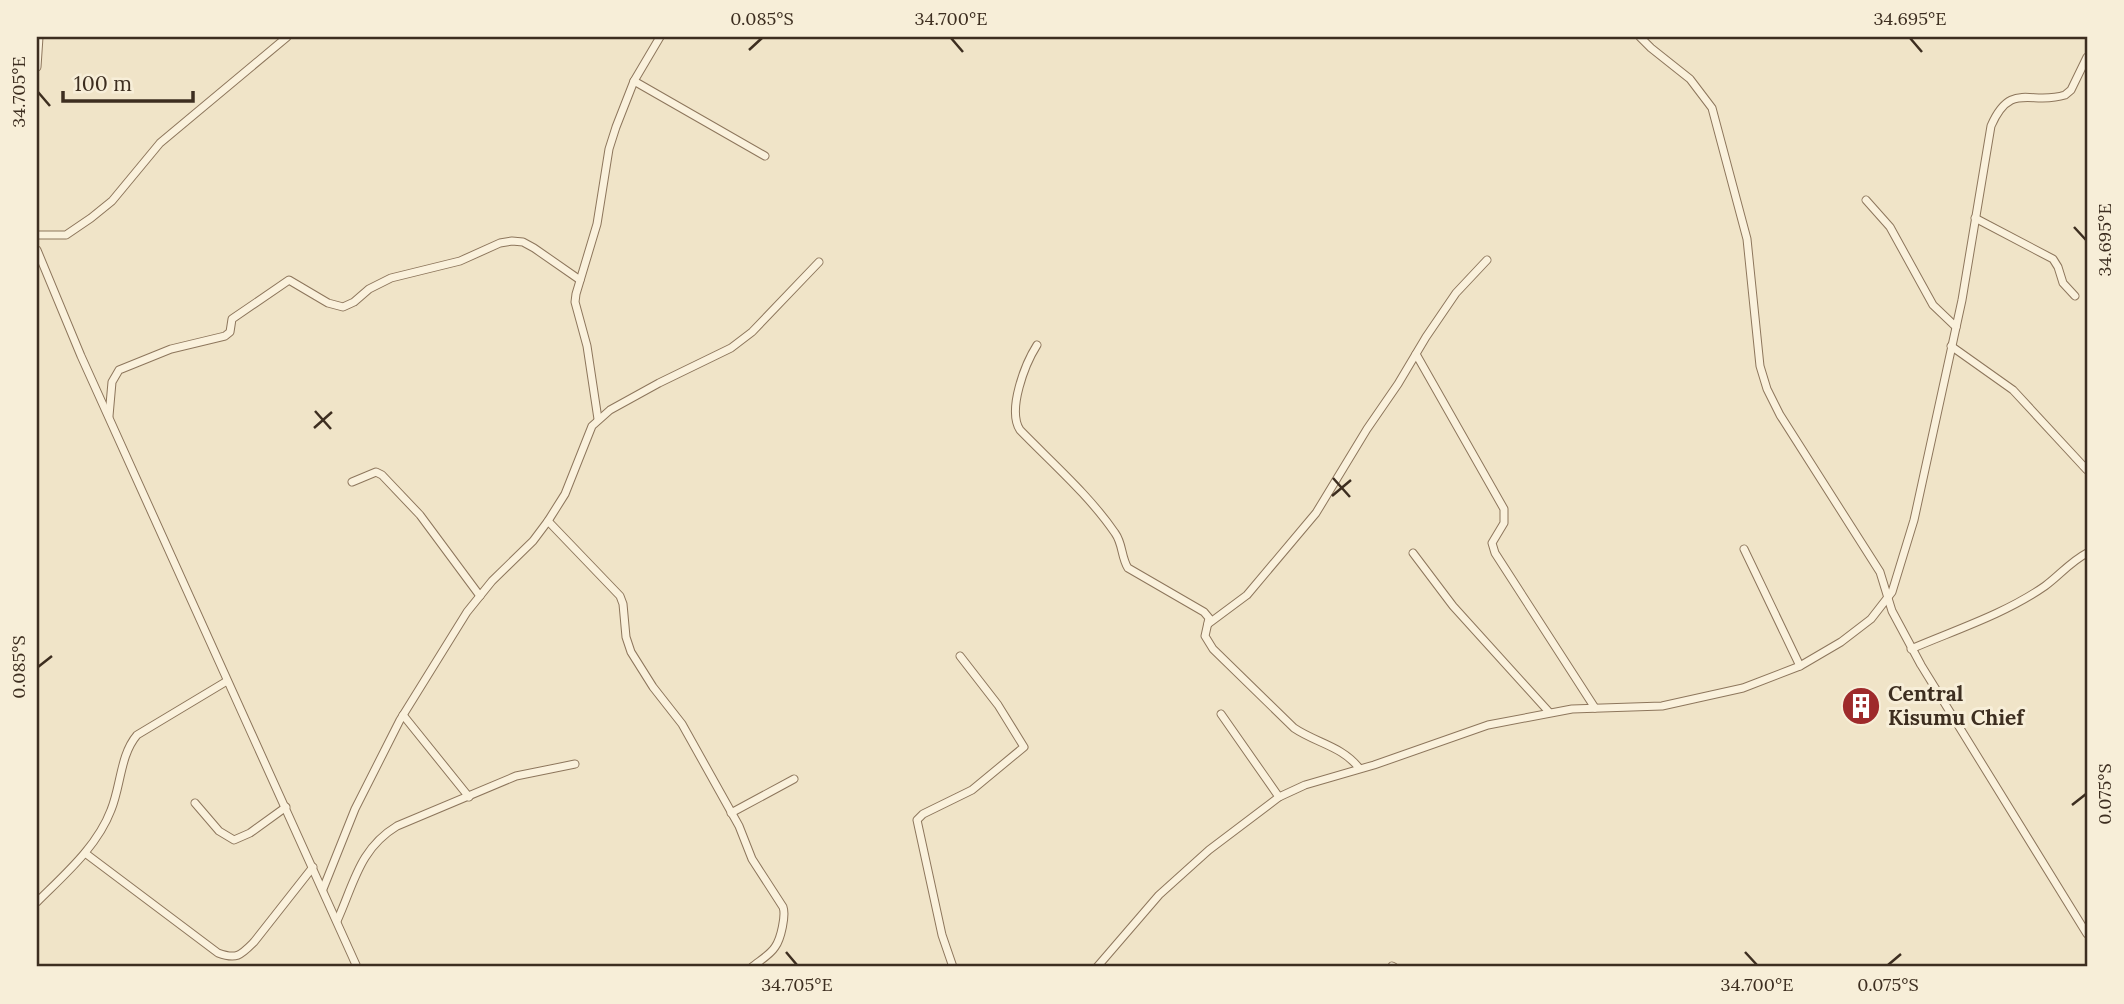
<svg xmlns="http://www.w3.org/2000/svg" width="2124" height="1004" font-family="Lora,serif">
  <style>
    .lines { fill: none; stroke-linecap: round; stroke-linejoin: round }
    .minor-casing { stroke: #8d765c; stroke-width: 9 }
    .minor { stroke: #faf1dc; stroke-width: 7 }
    .ticks { fill: none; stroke: #3d2e20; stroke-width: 2.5 }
    .labels { text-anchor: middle; stroke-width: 6; stroke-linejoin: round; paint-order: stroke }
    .poi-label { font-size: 21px; font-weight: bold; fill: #3d2e20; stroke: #f7eed8; text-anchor: start }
    .neatline { fill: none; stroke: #3d2e20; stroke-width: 2.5 }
    .ticks-label { font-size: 18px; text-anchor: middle; fill: #3d2e20 }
  </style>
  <rect width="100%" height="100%" fill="#f0e4c8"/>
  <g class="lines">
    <!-- minor casing -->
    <g class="minor-casing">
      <g id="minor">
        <polyline points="1640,37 1651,48 1690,79 1712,108 1747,239 1760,366 1767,389 1780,415 1880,572 1892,611 1921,665 2087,934"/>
        <polyline points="37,67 39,37"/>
        <polyline points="634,81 765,156"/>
        <polyline points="1866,200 1890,227 1933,305 1956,327"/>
        <polyline points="1975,218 2053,259 2058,267 2063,283 2075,296"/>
        <polyline points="37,235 66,235 91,218 112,201 160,143 287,37"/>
        <polyline points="37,250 81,356 357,967"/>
        <path d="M1037,345C1025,364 1007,410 1020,430C1052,463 1089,495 1115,533C1123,544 1121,557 1128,568L1204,612L1209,618L1205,636L1213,649L1294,728C1316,743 1342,746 1359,768"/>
        <polyline points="1951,346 2013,390 2087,470"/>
        <polyline points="1416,354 1504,509 1504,523 1492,543 1495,553 1595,708"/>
        <polyline points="109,416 112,382 119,370 171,349 225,336 230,332 232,319 289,280 328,303 343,307 354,302 369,289 391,278 460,261 500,243 512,241 523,242 534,248 580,280"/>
        <polyline points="598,419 587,346 575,302 576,294 597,224 609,149 616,127 634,81 660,37"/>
        <polyline points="352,482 376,472 382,475 420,515 480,596"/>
        <path d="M548,521L620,596L623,604L626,637L631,652L653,687L682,724L739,826L752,859L783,907C786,915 781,939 775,947C770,955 759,961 752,967"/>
        <polyline points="1744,549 1800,666"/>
        <polyline points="1413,553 1453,606 1549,712"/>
        <polyline points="1208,624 1247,595 1316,513 1367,429 1398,384 1426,337 1456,293 1487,260"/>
        <path d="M1911,649C1955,630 2005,614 2045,586C2060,575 2070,562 2087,553"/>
        <polyline points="1221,714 1279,797"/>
        <polyline points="403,715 469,797"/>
        <polyline points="195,803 219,831 234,840 250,833 286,807"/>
        <polyline points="731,813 794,779"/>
        <path d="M85,853L218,953C237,960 241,955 254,942L313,867"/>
        <polyline points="323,889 355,809 400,720 467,612 492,581 533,541 548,521 565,494 592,426 610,410 659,383 731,348 752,332 819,262"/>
        <path d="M37,902C64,875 97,847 111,810C121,786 120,755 137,735L227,681"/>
        <path d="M337,921C354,884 359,849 397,826L516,776L575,764"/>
        <polyline points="1392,966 1394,967"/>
        <polyline points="953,967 942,935 917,820 923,814 972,790 1024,747 998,705 960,656"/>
        <path d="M1097,967L1159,895L1209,850L1279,797L1305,785L1374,765L1488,725L1572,709L1662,706L1743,688L1800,666L1841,642L1871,619L1892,592L1914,520L1962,300L1991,126C2011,80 2031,106 2065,95L2071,90L2087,57"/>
      </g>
    </g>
    <!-- minor -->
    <use href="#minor" class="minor"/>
  </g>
  <!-- ticks -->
  <path class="ticks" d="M951,38L963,52M1910,38L1922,52M749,50L762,38M38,92L50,106M2074,227L2086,240M315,411L331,429M314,428L332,412M1333,478L1350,497M1332,496L1351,480M38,667L52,656M2072,805L2086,794M786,952L797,965M1745,952L1757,965M1888,965L1901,954"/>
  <!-- icons -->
  <defs>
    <g id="building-disc" transform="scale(2.0125)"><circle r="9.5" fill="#9e2a2b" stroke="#f7eed8"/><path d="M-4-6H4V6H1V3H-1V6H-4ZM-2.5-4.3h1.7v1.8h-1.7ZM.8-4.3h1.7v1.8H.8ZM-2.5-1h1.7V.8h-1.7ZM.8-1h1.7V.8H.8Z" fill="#fff"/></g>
  </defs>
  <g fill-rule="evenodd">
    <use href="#building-disc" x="1861" y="706"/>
  </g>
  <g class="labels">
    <!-- poi labels -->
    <g class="poi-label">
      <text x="1888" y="701">Central<tspan x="1888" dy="24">Kisumu Chief</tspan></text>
    </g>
  </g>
  <!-- border -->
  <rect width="2124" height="1004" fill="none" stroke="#f7eed8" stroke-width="77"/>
  <!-- scale -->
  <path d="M63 91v10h130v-10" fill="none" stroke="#3d2e20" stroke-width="3.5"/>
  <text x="74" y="91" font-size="21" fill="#3d2e20" stroke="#f7eed8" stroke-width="5" paint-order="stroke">100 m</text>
  <rect x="38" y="38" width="2048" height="927" class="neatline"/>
  <g class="ticks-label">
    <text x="762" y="25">0.085°S</text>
    <text x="951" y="25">34.700°E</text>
    <text x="1910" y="25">34.695°E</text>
    <text transform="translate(19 92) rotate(-90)" y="6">34.705°E</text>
    <text transform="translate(2105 240) rotate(-90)" y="6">34.695°E</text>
    <text transform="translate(19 667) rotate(-90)" y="6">0.085°S</text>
    <text transform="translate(2105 794) rotate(-90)" y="6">0.075°S</text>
    <text x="797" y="991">34.705°E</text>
    <text x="1757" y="991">34.700°E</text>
    <text x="1888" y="991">0.075°S</text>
  </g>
</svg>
